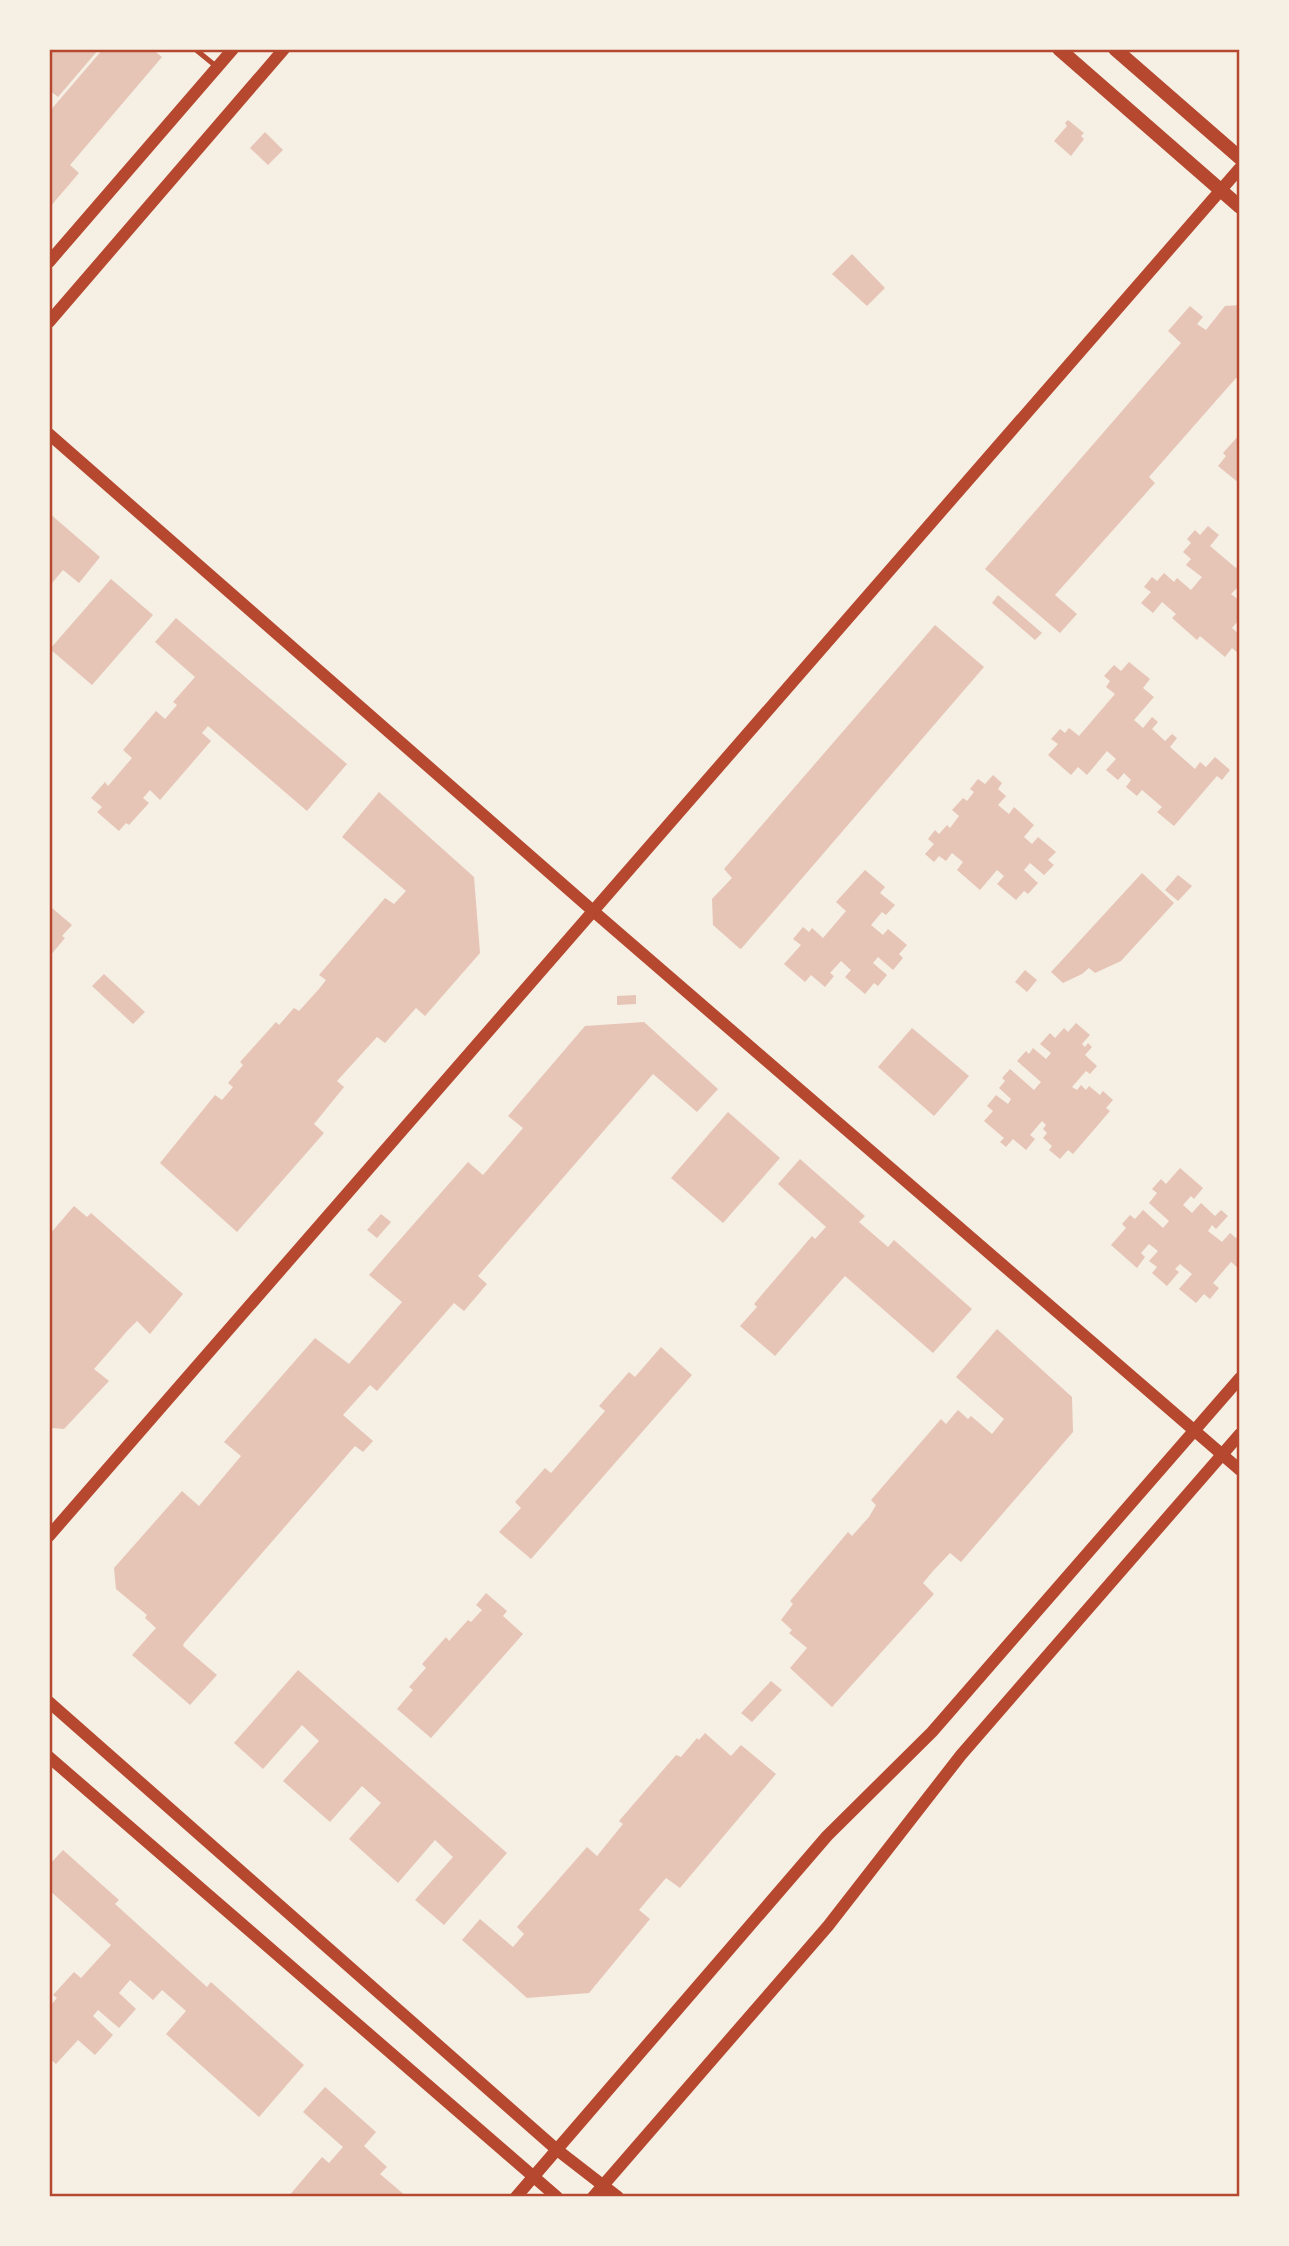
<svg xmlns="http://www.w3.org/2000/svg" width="1289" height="2246" font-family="'Work Sans',sans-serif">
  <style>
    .building { fill: #e6c5b7 }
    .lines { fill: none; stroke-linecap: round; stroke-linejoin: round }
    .service { stroke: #b5482f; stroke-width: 5 }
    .tertiary { stroke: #b5482f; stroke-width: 12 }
    .secondary { stroke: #b5482f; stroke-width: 14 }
    .neatline { fill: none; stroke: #b5482f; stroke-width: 2.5 }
  </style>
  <rect width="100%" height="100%" fill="#f6efe4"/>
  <!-- building -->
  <g class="building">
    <polygon points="49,49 99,49 58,97 49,90"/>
    <polygon points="103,49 152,49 162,57 70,165 79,173 49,208 49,112"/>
    <polygon points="1068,120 1084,133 1081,136 1084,139 1071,156 1054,141 1067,126 1065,123"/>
    <polygon points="265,132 283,150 268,165 250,148"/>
    <polygon points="852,254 885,288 867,306 832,274"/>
    <polygon points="1240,305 1240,379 1236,378 1149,477 1155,483 1055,595 1077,614 1060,633 985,569 1181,343 1168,331 1190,306 1203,317 1197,324 1206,330 1225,306"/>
    <polygon points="1240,434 1240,482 1239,483 1218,466 1226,456 1223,453"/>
    <polygon points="49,513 100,557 79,583 63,570 52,583 49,580"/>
    <polygon points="1208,526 1219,535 1210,546 1236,568 1240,563 1240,585 1231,594 1240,601 1240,623 1238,621 1232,628 1240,635 1240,650 1238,653 1232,648 1225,657 1200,636 1197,640 1172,618 1176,614 1162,602 1153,613 1141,603 1151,592 1144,587 1152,577 1157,581 1164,573 1174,582 1177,578 1191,590 1202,577 1186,565 1191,559 1183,552 1191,543 1187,539 1195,530 1200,535"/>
    <polygon points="111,579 153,615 92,685 50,649"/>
    <polygon points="998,595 1042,633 1035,640 992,603"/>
    <polygon points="176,618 347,764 307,811 208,726 202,733 211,741 160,800 150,790 143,798 149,803 129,825 126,823 119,831 97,812 102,807 91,798 105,782 108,786 132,758 123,750 156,711 165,719 177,705 173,702 195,677 155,642"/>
    <polygon points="935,625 984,667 741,949 739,948 713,925 712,899 732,878 724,869"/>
    <polygon points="1129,662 1150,679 1143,688 1154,697 1134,720 1143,728 1152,717 1158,722 1152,729 1165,741 1172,734 1177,738 1170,747 1195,769 1200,762 1206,767 1215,757 1230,770 1222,780 1217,776 1174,826 1157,812 1162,807 1142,790 1137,796 1126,787 1131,780 1124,773 1118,780 1106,770 1116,759 1107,751 1087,775 1078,767 1071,775 1048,755 1058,744 1051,739 1060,729 1065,733 1069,728 1079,736 1115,694 1106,687 1110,681 1104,676 1114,665 1121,671"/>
    <polygon points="993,775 1002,783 998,789 1006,796 998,805 1009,814 1014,807 1034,825 1024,837 1032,844 1038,837 1056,852 1048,860 1054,865 1044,875 1030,863 1024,870 1038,883 1028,894 1024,891 1016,900 997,884 1004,876 997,870 980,890 957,870 963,862 952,853 946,861 939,856 934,862 925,854 934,844 928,839 935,830 939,834 947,825 950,828 959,816 952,810 963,798 967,801 974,792 970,789 978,779 985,784"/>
    <polygon points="379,792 474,877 480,953 425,1016 416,1008 385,1043 377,1037 337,1081 344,1087 314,1124 324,1133 237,1232 160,1163 215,1095 222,1100 233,1087 228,1083 243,1065 240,1062 276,1022 279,1025 294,1008 299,1011 319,989 326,980 319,975 385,898 394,904 406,891 342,837"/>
    <polygon points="865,870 885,887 880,893 895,905 886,915 882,912 871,925 883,935 888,929 907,945 899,954 903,958 893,970 878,957 873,963 887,975 878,986 874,983 865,994 845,977 851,970 841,961 830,973 834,976 825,987 811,975 805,982 784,964 801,945 793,939 803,927 809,932 812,928 823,938 846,911 836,902"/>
    <polygon points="1142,873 1174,903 1121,961 1095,973 1089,968 1082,974 1063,983 1051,972"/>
    <polygon points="1178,875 1192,886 1178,901 1165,890"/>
    <polygon points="52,908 72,925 62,936 65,938 49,957 49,912"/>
    <polygon points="1025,970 1037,980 1027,992 1015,982"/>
    <polygon points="104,974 145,1012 133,1024 92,986"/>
    <polygon points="636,995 636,1004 617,1005 617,996"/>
    <polygon points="644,1022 718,1089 697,1112 653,1074 478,1276 487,1284 464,1311 454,1303 377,1391 370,1385 343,1415 373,1441 363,1452 355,1446 184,1643 183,1646 217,1675 190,1705 132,1655 156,1628 145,1618 147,1615 116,1589 114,1568 182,1491 199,1506 241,1456 224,1442 315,1338 349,1364 402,1302 369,1275 468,1162 483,1175 523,1128 508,1116 585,1026"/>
    <polygon points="1076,1023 1090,1035 1082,1044 1085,1047 1088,1043 1092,1047 1085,1055 1097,1066 1090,1074 1086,1071 1072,1087 1077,1090 1081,1085 1086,1090 1089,1086 1100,1095 1103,1091 1113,1100 1106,1108 1110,1111 1073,1154 1068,1150 1060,1159 1049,1150 1052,1146 1043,1138 1047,1133 1043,1129 1046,1125 1042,1121 1030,1135 1035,1139 1026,1150 1013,1139 1006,1147 1000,1142 1004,1138 984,1121 993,1111 987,1106 996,1095 1008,1104 1011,1099 999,1088 1005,1081 1002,1078 1010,1069 1034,1090 1041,1082 1017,1061 1026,1051 1029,1054 1033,1048 1046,1059 1051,1053 1040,1044 1050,1033 1055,1038 1064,1028 1068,1032"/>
    <polygon points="912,1028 969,1076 934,1116 878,1067"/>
    <polygon points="728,1112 780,1158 723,1223 671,1178"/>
    <polygon points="800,1159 865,1216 859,1222 888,1247 894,1240 972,1309 933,1353 845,1276 775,1356 740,1326 757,1307 754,1304 812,1236 815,1239 826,1227 778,1184"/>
    <polygon points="1180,1168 1203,1188 1194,1199 1191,1196 1183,1205 1192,1213 1201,1203 1215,1216 1221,1210 1228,1216 1216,1229 1212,1225 1208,1231 1222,1242 1230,1233 1236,1238 1240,1234 1240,1263 1237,1267 1231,1262 1213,1283 1219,1288 1210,1299 1204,1294 1196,1303 1179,1289 1192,1274 1180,1264 1175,1269 1179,1272 1167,1286 1152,1273 1157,1267 1149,1261 1158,1251 1149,1244 1141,1253 1145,1257 1137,1268 1111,1245 1126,1228 1122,1224 1130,1215 1135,1219 1143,1210 1163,1228 1169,1221 1149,1203 1157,1193 1152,1189 1161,1179 1166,1184"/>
    <polygon points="74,1206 87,1217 91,1213 183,1294 150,1334 137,1321 128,1330 94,1369 109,1381 64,1429 52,1428 52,1438 49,1439 49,1235"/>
    <polygon points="381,1214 391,1222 377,1238 367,1230"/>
    <polygon points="997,1329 1072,1397 1073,1432 961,1562 950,1553 933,1571 923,1583 934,1594 832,1707 790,1668 807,1648 789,1633 792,1630 781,1620 793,1604 790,1601 848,1532 852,1536 869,1517 876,1505 871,1500 941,1419 946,1424 958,1410 968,1419 971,1416 992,1434 1004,1419 956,1377"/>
    <polygon points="661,1347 692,1375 531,1559 499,1532 521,1508 515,1502 545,1468 551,1473 605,1411 599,1406 629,1372 635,1377"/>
    <polygon points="486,1593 507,1611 503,1616 523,1634 431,1738 397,1709 413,1690 409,1687 426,1668 422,1664 446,1637 449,1641 468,1620 471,1622 482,1610 476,1605"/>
    <polygon points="298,1670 507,1853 444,1925 415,1900 453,1857 435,1840 398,1883 349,1839 381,1803 362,1786 330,1822 283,1781 319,1741 302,1725 263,1769 234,1743"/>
    <polygon points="771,1681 782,1690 752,1722 741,1713"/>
    <polygon points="705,1733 731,1756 741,1745 776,1774 680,1888 666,1878 639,1910 650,1919 589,1993 527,1998 462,1940 480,1919 513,1947 524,1934 517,1927 587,1847 597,1856 623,1824 619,1821 676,1755 681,1757 697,1738 699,1740"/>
    <polygon points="63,1850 119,1900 115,1904 207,1987 211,1982 304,2065 259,2117 166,2034 186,2011 162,1990 153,2000 130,1980 119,1993 136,2009 119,2028 98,2010 93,2016 113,2035 95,2055 78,2040 56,2064 49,2058 49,2007 57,1998 53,1995 74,1972 81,1978 111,1945 49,1890 49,1865"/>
    <polygon points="325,2087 376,2132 364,2146 387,2167 380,2174 407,2197 288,2197 322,2157 329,2163 343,2147 303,2112"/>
  </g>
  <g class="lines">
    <!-- service -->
    <polyline class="service" points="195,49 217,67"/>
    <!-- tertiary -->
    <g class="tertiary">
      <polyline points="49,262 233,49"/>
      <polyline points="49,322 284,49"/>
      <polyline points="49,434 592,910 1240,1470"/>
      <polyline points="49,1536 1240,168"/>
      <polyline points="49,1702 556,2149 618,2197"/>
      <polyline points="49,1757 557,2197"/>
      <polyline points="516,2197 827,1836 932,1732 1240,1378"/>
      <polyline points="593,2197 828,1926 961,1755 1240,1434"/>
    </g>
    <!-- secondary -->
    <g class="secondary">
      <polyline points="1059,49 1240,207"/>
      <polyline points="1115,49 1240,158"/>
    </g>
  </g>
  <!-- border -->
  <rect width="1289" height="2246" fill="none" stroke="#f6efe4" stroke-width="102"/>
  <rect x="51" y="51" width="1187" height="2144" class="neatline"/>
</svg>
